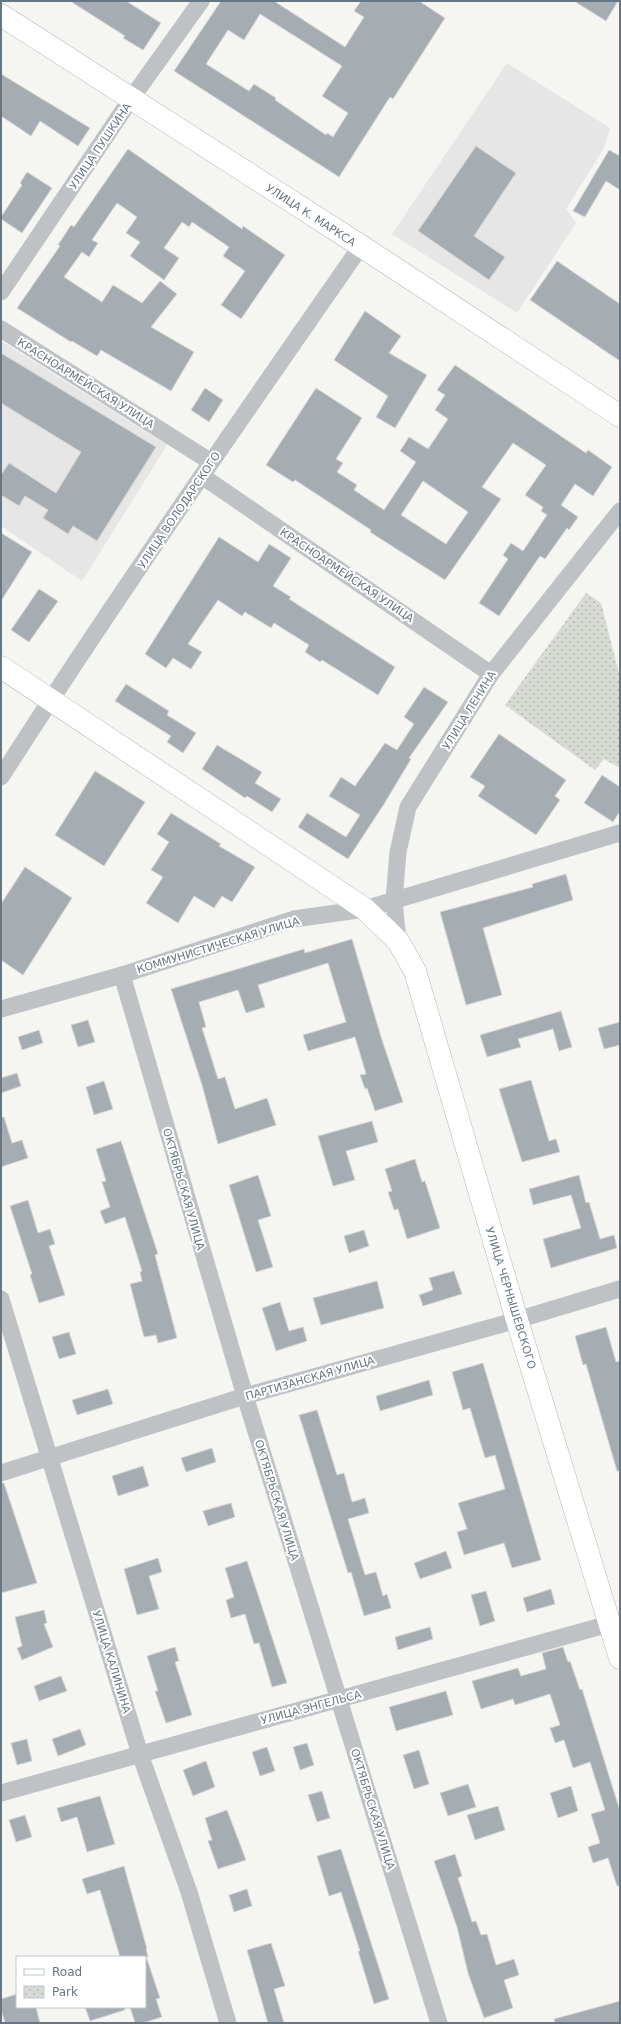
<svg xmlns="http://www.w3.org/2000/svg" width="621" height="2024" font-family="'DejaVu Sans',sans-serif">
  <style>
    .built { fill: #e5e6e5 }
    .park { fill: url(#park-dots) }
    .building { fill: #a6adb2; stroke: #d6d6d4; fill-rule: evenodd }
    .lines { fill: none; stroke-linecap: round; stroke-linejoin: round }
    .secondary-casing { stroke: #b1b6b9; stroke-width: 23 }
    .street { stroke: #bec2c5; stroke-width: 17 }
    .secondary { stroke: #fff; stroke-width: 22 }
    .labels { text-anchor: middle; stroke-width: 4; stroke-linejoin: round; paint-order: stroke }
    .street-label { font-size: 11px; fill: #677680; stroke: #fff }
  </style>
  <defs>
    <pattern id="park-dots" width="8" height="8" patternUnits="userSpaceOnUse"><rect width="8" height="8" fill="#d7dbd3"/><path d="M2 2h.1M6 6h.1" fill="none" stroke="#b2b6b0" stroke-width="1.8" stroke-linecap="round"/></pattern>
  </defs>
  <rect width="100%" height="100%" fill="#f5f5f2"/>
  <!-- built -->
  <g class="built">
    <polygon points="507,63 610,128 604,148 566,209 576,223 517,313 392,234"/>
    <polygon points="1,341 167,445 82,581 1,526"/>
  </g>
  <!-- park -->
  <polygon class="park" points="586,593 601,603 620,677 620,768 604,759 595,770 505,705"/>
  <!-- building -->
  <g class="building">
    <polygon points="70,1 126,1 161,23 143,50 123,38 125,36"/>
    <path d="M221,1H274L345,47L364,17L354,11L361,1H419L445,18L393,99L390,97L339,177L174,71ZM260,14L342,66L322,96L348,113L333,137L327,133L326,135L275,100L276,98L254,84L249,91L206,64L228,30L244,40Z"/>
    <polygon points="574,1 618,1 606,21"/>
    <polygon points="1,74 90,128 78,146 40,121 31,136 1,116"/>
    <polygon points="476,146 516,173 474,236 505,257 489,280 418,231"/>
    <polygon points="128,149 242,229 243,226 285,255 241,319 221,305 245,271 223,256 229,247 192,222 189,227 182,222 164,248 179,258 164,280 130,256 140,242 126,233 137,217 117,203 92,240 98,243 89,257 82,252 64,277 102,302 113,285 142,303 160,281 177,294 151,327 194,352 171,391 101,350 97,356 72,341 71,342 17,308 60,246 58,245 71,225 74,227"/>
    <polygon points="609,150 620,156 620,190 606,181 585,217 573,211"/>
    <polygon points="27,172 52,188 22,233 1,219 1,217 22,185 20,183"/>
    <polygon points="557,261 620,304 620,361 530,300"/>
    <polygon points="365,311 401,336 389,353 427,375 395,428 376,417 388,396 334,360"/>
    <polygon points="1,353 156,447 97,541 73,526 68,534 43,518 48,510 25,496 19,506 1,495 1,475 9,463 56,493 81,452 1,403"/>
    <path d="M455,365L586,453L588,450L612,467L593,496L575,484L561,505L578,517L569,530L567,528L545,559L540,556L499,616L479,603L508,559L503,555L511,543L523,551L547,515L541,511L543,507L525,495L546,465L513,443L482,487L501,499L445,580L384,541L370,532L371,530L321,497L295,480L293,482L266,465L316,388L362,418L336,459L343,463L337,472L357,485L354,490L384,510L416,462L400,451L409,437L428,449L448,419L435,410L445,395L437,390ZM423,481L468,512L446,544L401,515Z"/>
    <polygon points="205,388 223,400 209,422 191,410"/>
    <polygon points="1,533 32,552 1,601"/>
    <polygon points="219,537 258,562 269,544 291,558 273,586 291,597 289,599 395,667 378,695 322,660 320,662 305,652 309,645 274,623 271,628 245,612 242,616 218,600 188,644 202,652 191,669 173,658 166,668 145,654"/>
    <polygon points="39,589 58,601 29,642 11,630"/>
    <polygon points="126,684 169,711 167,715 196,733 183,753 167,742 171,736 115,701"/>
    <polygon points="424,687 448,702 409,758 411,759 384,804 348,859 298,827 307,813 346,837 360,815 329,796 341,777 355,786 385,743 397,750 414,724 404,717"/>
    <polygon points="499,734 566,780 555,796 560,800 536,835 478,796 485,786 470,777"/>
    <polygon points="217,745 262,772 255,783 281,799 272,812 247,796 245,798 202,769"/>
    <polygon points="95,771 145,802 104,866 55,835"/>
    <polygon points="602,775 620,787 620,811 613,822 584,803"/>
    <polygon points="171,813 221,844 219,846 255,867 232,902 222,896 214,908 194,896 178,923 146,903 163,877 151,870 169,842 157,834"/>
    <polygon points="25,867 72,898 23,975 1,960 1,904"/>
    <polygon points="566,874 573,900 483,928 502,995 466,1005 440,912 533,887 532,884"/>
    <polygon points="352,939 382,1040 403,1102 375,1111 367,1088 365,1089 360,1075 366,1074 355,1037 308,1051 303,1035 346,1022 328,963 258,985 265,1007 246,1013 238,990 199,1002 206,1027 202,1028 218,1079 225,1077 235,1109 267,1098 276,1125 218,1144 202,1085 171,989 304,949 305,953"/>
    <polygon points="561,1011 572,1047 559,1051 553,1029 518,1039 521,1047 487,1057 480,1035"/>
    <polygon points="88,1020 95,1042 78,1047 71,1025"/>
    <polygon points="620,1022 620,1045 604,1049 598,1028"/>
    <polygon points="39,1030 43,1043 22,1050 18,1037"/>
    <polygon points="17,1073 21,1086 1,1093 1,1078"/>
    <polygon points="531,1080 549,1141 556,1139 560,1152 522,1162 499,1089"/>
    <polygon points="104,1081 113,1109 94,1115 86,1087"/>
    <polygon points="1,1117 4,1117 12,1143 22,1140 28,1158 1,1167"/>
    <polygon points="372,1121 378,1142 346,1151 355,1180 333,1186 318,1136"/>
    <polygon points="121,1141 158,1254 155,1255 177,1338 158,1343 156,1335 144,1337 130,1284 142,1281 140,1272 142,1271 125,1217 105,1224 100,1211 110,1207 102,1182 106,1181 96,1149"/>
    <polygon points="415,1159 422,1182 425,1181 440,1228 407,1239 398,1209 394,1210 388,1192 392,1191 385,1169"/>
    <polygon points="258,1175 271,1216 258,1220 273,1267 256,1272 229,1185"/>
    <polygon points="579,1175 586,1203 589,1202 600,1239 614,1235 617,1248 551,1268 543,1239 581,1228 571,1195 533,1205 529,1189"/>
    <polygon points="28,1200 38,1233 50,1229 55,1244 49,1246 65,1295 39,1303 30,1275 32,1274 10,1206"/>
    <polygon points="364,1230 369,1246 349,1253 344,1236"/>
    <polygon points="454,1271 462,1294 423,1306 419,1295 433,1290 429,1278"/>
    <polygon points="377,1281 384,1308 321,1325 313,1298"/>
    <polygon points="280,1302 289,1331 303,1327 307,1341 276,1351 262,1308"/>
    <polygon points="606,1327 616,1362 620,1361 620,1471 617,1471 586,1364 583,1365 575,1336"/>
    <polygon points="69,1332 76,1354 59,1359 52,1337"/>
    <polygon points="483,1363 541,1560 512,1568 504,1543 464,1555 457,1532 467,1529 458,1503 505,1489 495,1455 485,1458 470,1408 463,1410 452,1372"/>
    <polygon points="429,1380 433,1395 380,1411 376,1396"/>
    <polygon points="108,1389 113,1404 77,1415 72,1400"/>
    <polygon points="317,1410 337,1475 344,1473 352,1502 365,1498 369,1513 348,1519 365,1575 376,1572 383,1596 387,1594 391,1608 364,1616 351,1572 348,1573 299,1415"/>
    <polygon points="212,1448 216,1462 186,1472 181,1458"/>
    <polygon points="143,1466 149,1486 118,1496 112,1476"/>
    <polygon points="1,1483 4,1483 37,1583 1,1593"/>
    <polygon points="231,1503 235,1517 208,1526 203,1511"/>
    <polygon points="446,1551 452,1568 420,1579 414,1563"/>
    <polygon points="158,1558 162,1572 149,1576 159,1609 137,1615 124,1569"/>
    <polygon points="247,1561 287,1683 272,1687 259,1643 254,1644 245,1614 231,1618 226,1600 234,1597 225,1568"/>
    <polygon points="551,1589 555,1604 527,1612 523,1598"/>
    <polygon points="486,1591 495,1621 480,1626 471,1595"/>
    <polygon points="44,1610 47,1623 44,1624 53,1647 22,1660 17,1648 22,1646 15,1617"/>
    <polygon points="430,1627 433,1639 398,1650 395,1637"/>
    <polygon points="175,1647 179,1661 175,1662 192,1715 166,1723 155,1691 158,1691 147,1656"/>
    <polygon points="563,1647 568,1662 570,1661 580,1690 582,1689 620,1811 620,1886 617,1886 608,1858 593,1863 588,1847 600,1843 591,1814 605,1810 590,1762 573,1768 564,1740 555,1743 550,1728 560,1725 550,1694 515,1705 513,1699 481,1709 472,1681 518,1668 521,1676 546,1669 542,1653"/>
    <polygon points="61,1676 67,1691 39,1701 34,1686"/>
    <polygon points="446,1691 453,1715 396,1731 389,1707"/>
    <polygon points="80,1729 86,1745 58,1756 52,1739"/>
    <polygon points="27,1739 32,1761 17,1765 11,1743"/>
    <polygon points="307,1743 314,1765 300,1770 293,1747"/>
    <polygon points="267,1747 275,1771 260,1776 252,1752"/>
    <polygon points="419,1750 429,1784 414,1789 403,1755"/>
    <polygon points="206,1761 215,1787 193,1796 183,1770"/>
    <polygon points="468,1784 476,1807 448,1816 440,1793"/>
    <polygon points="571,1786 578,1811 558,1818 550,1793"/>
    <polygon points="322,1791 330,1818 317,1822 308,1795"/>
    <polygon points="100,1796 115,1844 87,1852 77,1817 61,1822 57,1808"/>
    <polygon points="498,1806 505,1830 475,1840 467,1815"/>
    <polygon points="227,1810 246,1860 218,1869 208,1841 212,1840 205,1818"/>
    <polygon points="25,1815 32,1837 16,1842 9,1820"/>
    <polygon points="341,1849 389,1999 374,2004 358,1951 360,1951 341,1892 329,1896 317,1856"/>
    <polygon points="455,1854 462,1876 458,1878 472,1922 476,1921 481,1935 487,1934 496,1965 514,1959 519,1975 504,1980 513,2008 484,2018 468,1973 457,1927 434,1861"/>
    <polygon points="124,1866 147,1949 146,1949 148,1957 120,1957 100,1890 87,1894 82,1879"/>
    <polygon points="247,1889 252,1906 234,1912 229,1895"/>
    <polygon points="271,1943 285,1986 274,1989 284,2023 268,2023 247,1950"/>
    <polygon points="147,1959 160,1998 156,1999 162,2017 143,2023 135,2023 130,2007 145,2007 145,1960"/>
    <polygon points="17,1994 17,2007 36,2007 40,2023 5,2023 1,2009 1,1999"/>
    <polygon points="620,2001 620,2023 555,2023 554,2019"/>
    <polygon points="85,2007 124,2007 125,2010 90,2021"/>
  </g>
  <g class="lines">
    <!-- secondary casing -->
    <g class="secondary-casing">
      <g id="secondary">
        <polyline points="1,15 361,246 620,416"/>
        <polyline points="1,667 365,909 398,941 415,971 517,1320 620,1658"/>
      </g>
    </g>
    <!-- street -->
    <g class="street">
      <polyline points="1,292 131,99 201,1"/>
      <polyline points="1,329 211,462"/>
      <polyline points="202,476 491,674"/>
      <path d="M1,777C116,597 239,422 361,246"/>
      <polyline points="398,941 394,901 398,852 408,807 491,674 620,511"/>
      <polyline points="122,975 245,1396 439,2023"/>
      <polyline points="1,1009 122,975 294,919 365,909 620,833"/>
      <polyline points="1,1299 140,1754 189,1892 228,2023"/>
      <polyline points="1,1473 245,1396 517,1320 620,1289"/>
      <polyline points="1,1793 620,1621"/>
    </g>
    <!-- secondary -->
    <use href="#secondary" class="secondary"/>
  </g>
  <g class="labels">
    <!-- street labels -->
    <g class="street-label">
      <text transform="translate(100 146) rotate(-56)" y="4">УЛИЦА ПУШКИНА</text>
      <text transform="translate(311 215) rotate(33)" y="4">УЛИЦА К. МАРКСА</text>
      <text transform="translate(86 383) rotate(32)" y="4">КРАСНОАРМЕЙСКАЯ УЛИЦА</text>
      <text transform="translate(179 510) rotate(-56)" y="4">УЛИЦА ВОЛОДАРСКОГО</text>
      <text transform="translate(347 575) rotate(34)" y="4">КРАСНОАРМЕЙСКАЯ УЛИЦА</text>
      <text transform="translate(469 710) rotate(-58)" y="4">УЛИЦА ЛЕНИНА</text>
      <text transform="translate(218 945) rotate(-17)" y="4">КОММУНИСТИЧЕСКАЯ УЛИЦА</text>
      <text transform="translate(184 1189) rotate(74)" y="4">ОКТЯБРЬСКАЯ УЛИЦА</text>
      <text transform="translate(511 1298) rotate(73)" y="4">УЛИЦА ЧЕРНЫШЕВСКОГО</text>
      <text transform="translate(310 1378) rotate(-16)" y="4">ПАРТИЗАНСКАЯ УЛИЦА</text>
      <text transform="translate(277 1500) rotate(73)" y="4">ОКТЯБРЬСКАЯ УЛИЦА</text>
      <text transform="translate(112 1662) rotate(73)" y="4">УЛИЦА КАЛИНИНА</text>
      <text transform="translate(311 1707) rotate(-15)" y="4">УЛИЦА ЭНГЕЛЬСА</text>
      <text transform="translate(373 1809) rotate(73)" y="4">ОКТЯБРЬСКАЯ УЛИЦА</text>
    </g>
  </g>
  <!-- border -->
  <rect width="621" height="2024" fill="none" stroke="#677680" stroke-width="4"/>
  <!-- legend -->
  <rect x="16" y="1956" width="130" height="52" fill="#ffffff" stroke="#c2c8cc"/>
  <rect x="24" y="1969" width="20" height="6" fill="#ffffff" stroke="#c2c8cc"/>
  <text x="52" y="1976" font-size="12" fill="#677680">Road</text>
  <rect x="24" y="1986" width="20" height="12" fill="url(#park-dots)" stroke="#c2c8cc"/>
  <text x="52" y="1996" font-size="12" fill="#677680">Park</text>
</svg>
